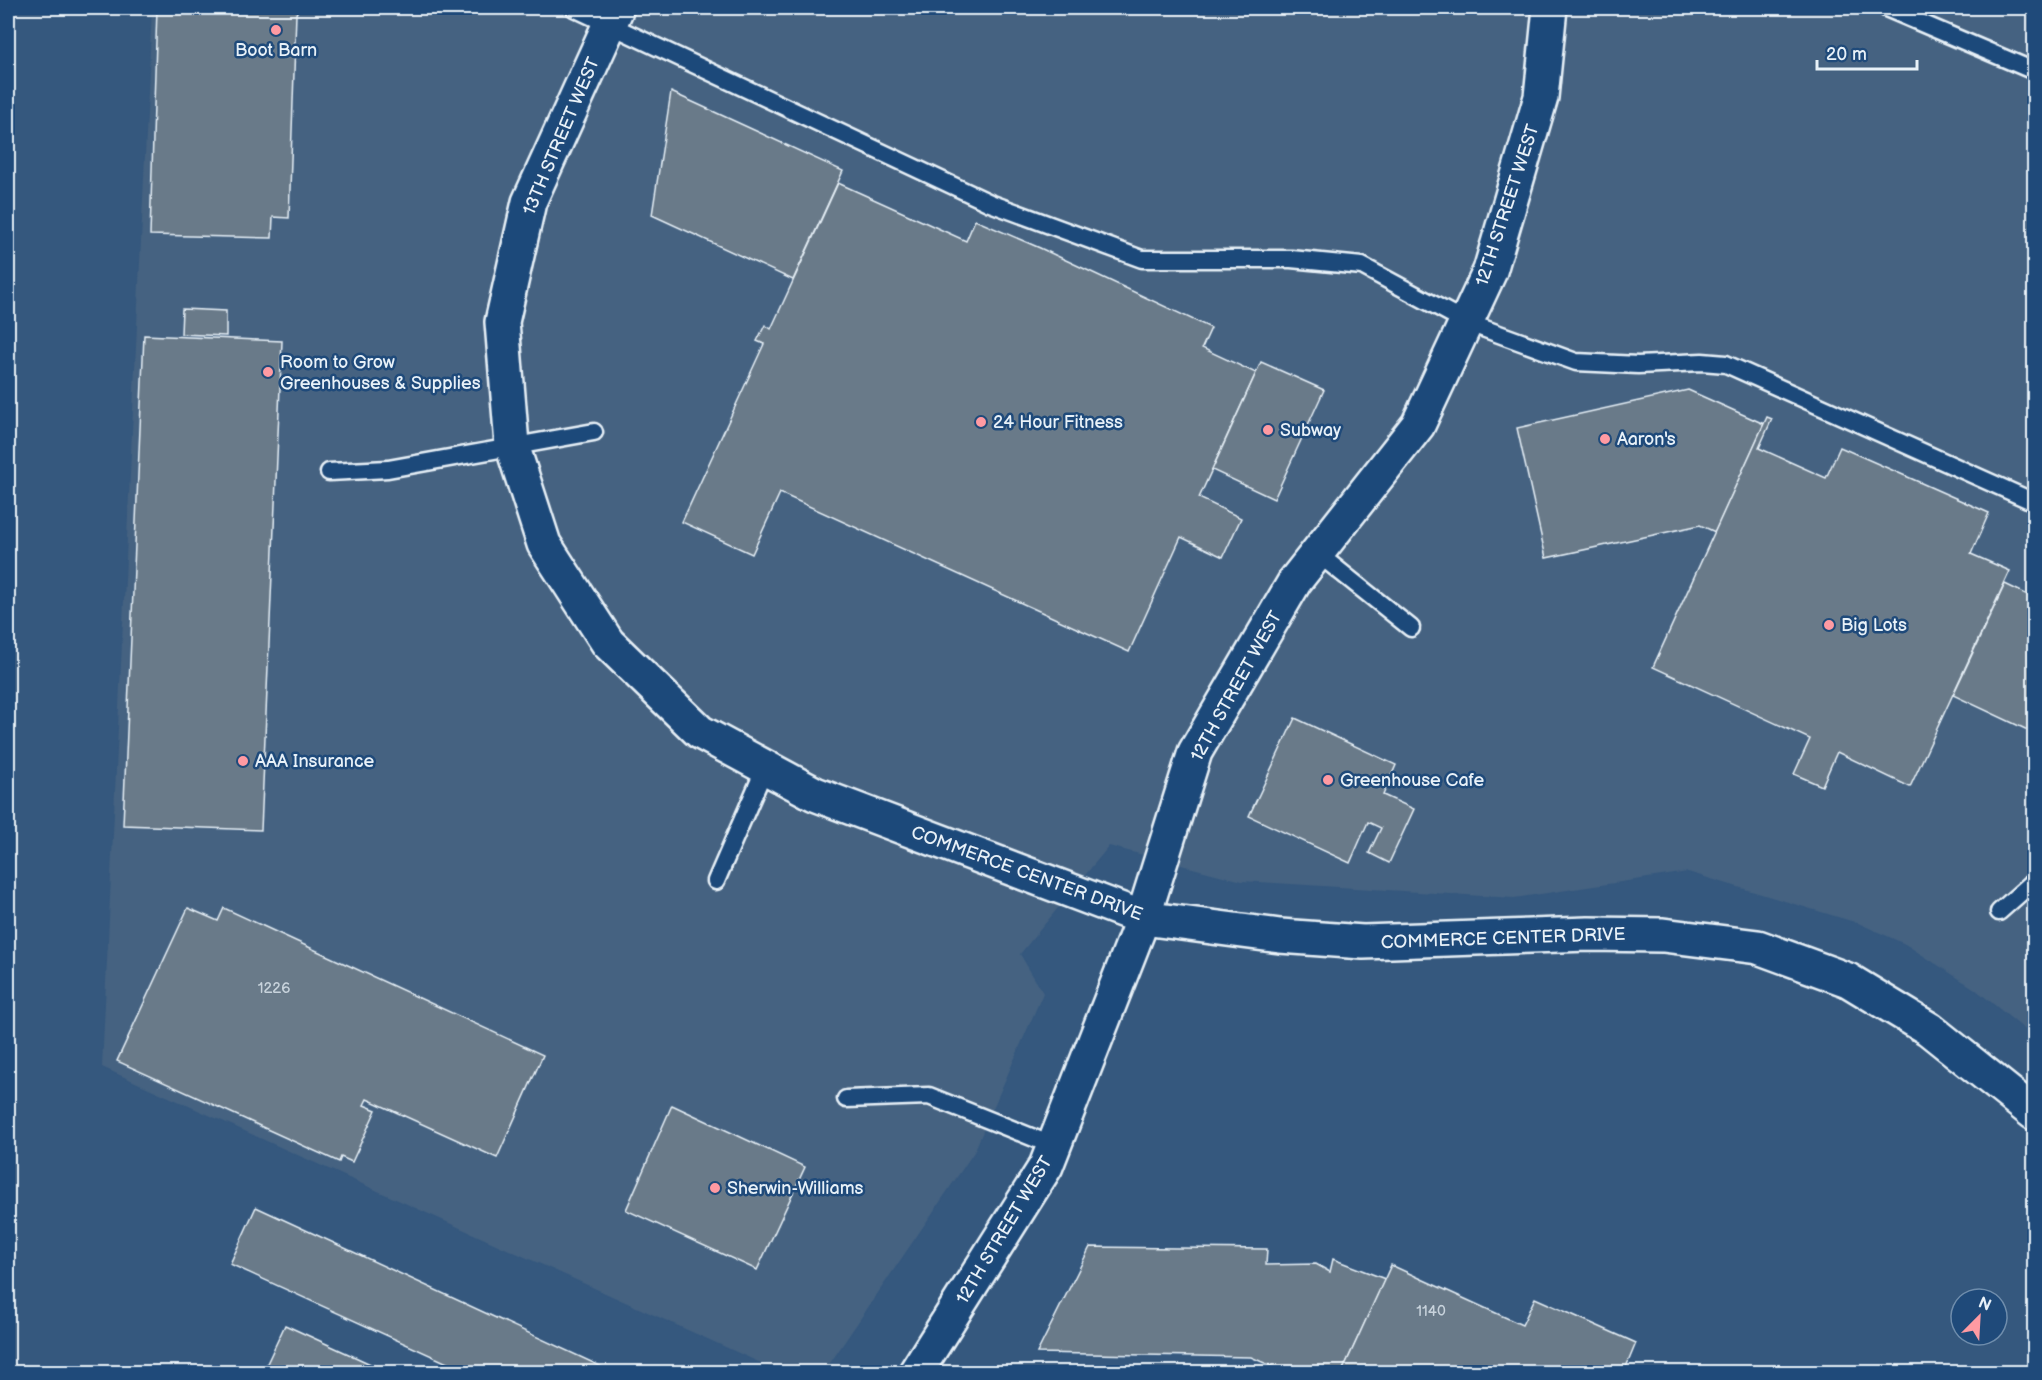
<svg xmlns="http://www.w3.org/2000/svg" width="2042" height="1380" font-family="'Balsamiq Sans',sans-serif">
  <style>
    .built { fill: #456281 }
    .building { fill: #697a89; stroke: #e8f1f8; stroke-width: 1.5 }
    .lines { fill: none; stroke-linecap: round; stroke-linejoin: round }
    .lane-casing { stroke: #e8f1f8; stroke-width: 21 }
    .secondary-casing { stroke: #e8f1f8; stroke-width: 38 }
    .lane { stroke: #1f4a7a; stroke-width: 16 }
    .secondary { stroke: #1f4a7a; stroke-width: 33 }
    .poi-dot { fill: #ff9aa2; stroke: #1f4a7a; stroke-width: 2 }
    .labels { text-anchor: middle; stroke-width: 5; stroke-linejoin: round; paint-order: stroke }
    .number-label { font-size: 15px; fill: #c8d3dc }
    .poi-label { font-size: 18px; fill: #e8f1f8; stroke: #1f4a7a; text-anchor: start }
    .street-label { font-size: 18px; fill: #e8f1f8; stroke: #1f4a7a }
  </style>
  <rect width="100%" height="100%" fill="#35587e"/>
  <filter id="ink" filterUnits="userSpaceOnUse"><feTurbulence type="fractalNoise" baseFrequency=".0167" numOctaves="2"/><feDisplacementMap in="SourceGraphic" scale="12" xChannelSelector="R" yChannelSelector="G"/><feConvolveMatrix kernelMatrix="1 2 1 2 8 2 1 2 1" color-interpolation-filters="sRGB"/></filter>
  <g filter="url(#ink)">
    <!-- built -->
    <polygon class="built" points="152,8 2034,8 2034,1037 1975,989 1905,944 1858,923 1688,872 1514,898 1242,881 1109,846 1020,954 1043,993 974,1152 824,1372 781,1372 102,1067"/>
    <!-- building -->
    <g class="building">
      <polygon points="157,8 299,8 296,14 289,218 273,217 272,238 150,235"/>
      <polygon points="671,92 843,171 793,280 652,215"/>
      <polygon points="838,183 966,241 975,220 1040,248 1211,328 1202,348 1256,373 1199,498 1241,518 1223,557 1181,537 1129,652 780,493 752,554 682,522 764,344 757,341 765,325 771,329"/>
      <polygon points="182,309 226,311 226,336 181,334"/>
      <polygon points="144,335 282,341 261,830 123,825"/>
      <polygon points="1261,362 1324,390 1274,499 1212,470"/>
      <polygon points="1688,390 1764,424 1715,532 1700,525 1546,558 1517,428"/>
      <polygon points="1767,417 1772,419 1759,448 1826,478 1840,447 1989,513 1971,554 2010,571 1910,787 1837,752 1822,786 1794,774 1810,739 1653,667"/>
      <polygon points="2005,584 2034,598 2034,733 1953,695"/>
      <polygon points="1295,718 1396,765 1383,795 1414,809 1389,863 1369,853 1381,828 1368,822 1350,863 1249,816"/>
      <polygon points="188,908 218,921 224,908 543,1055 497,1158 367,1099 364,1105 376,1110 352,1162 341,1157 339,1162 117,1061"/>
      <polygon points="672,1105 805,1167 757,1270 626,1210"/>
      <polygon points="256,1207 613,1372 467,1372 230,1264"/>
      <polygon points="1090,1247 1267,1249 1266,1265 1316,1264 1330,1272 1333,1259 1385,1279 1342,1372 1285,1372 1251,1357 1037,1353"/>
      <polygon points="1391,1265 1522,1325 1535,1298 1636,1343 1624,1372 1342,1372"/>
      <polygon points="285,1325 388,1372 263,1372"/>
    </g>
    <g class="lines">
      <!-- lane casing -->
      <g class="lane-casing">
        <g id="lane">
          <polyline points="574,8 990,203 1142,259 1291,259 1362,266 1466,322 1576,362 1638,365 1702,362 1726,364 2034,502"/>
          <polyline points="1886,8 2034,71"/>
          <polyline points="329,472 388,469 594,432"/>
          <polyline points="1317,553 1411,628"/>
          <polyline points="716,881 765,768"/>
          <polyline points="1999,912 2034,881"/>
          <polyline points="846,1099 929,1096 1054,1146"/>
        </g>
      </g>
      <!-- secondary casing -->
      <g class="secondary-casing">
        <g id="secondary">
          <polyline points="617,8 529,202 502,322 512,445 544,544 608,643 700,732 815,794 1143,918 1280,936 1363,942 1588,934 1663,935 1758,947 1848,980 1929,1029 2034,1113"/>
          <polyline points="916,1372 1046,1166 1143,918 1195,752 1295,581 1418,425 1490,271 1541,97 1550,8"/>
        </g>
      </g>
      <!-- lane -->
      <use href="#lane" class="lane"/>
      <!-- secondary -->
      <use href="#secondary" class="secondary"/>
    </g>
  </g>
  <!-- markers -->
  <g class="poi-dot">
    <circle cx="276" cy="30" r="6"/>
    <circle cx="268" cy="372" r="6"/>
    <circle cx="981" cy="422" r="6"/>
    <circle cx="1268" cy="430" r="6"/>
    <circle cx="1605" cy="439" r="6"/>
    <circle cx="1829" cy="625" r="6"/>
    <circle cx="243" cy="761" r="6"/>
    <circle cx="1328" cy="780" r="6"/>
    <circle cx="715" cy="1188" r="6"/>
  </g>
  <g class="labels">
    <!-- number labels -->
    <g class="number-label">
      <text x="274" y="993">1226</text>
      <text x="1431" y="1316">1140</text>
    </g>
    <!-- poi labels -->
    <g class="poi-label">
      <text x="276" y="56" text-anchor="middle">Boot Barn</text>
      <text x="280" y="368">Room to Grow<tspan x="280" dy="21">Greenhouses &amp; Supplies</tspan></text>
      <text x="993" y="428">24 Hour Fitness</text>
      <text x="1280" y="436">Subway</text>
      <text x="1617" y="445">Aaron's</text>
      <text x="1841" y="631">Big Lots</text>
      <text x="255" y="767">AAA Insurance</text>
      <text x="1340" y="786">Greenhouse Cafe</text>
      <text x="727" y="1194">Sherwin-Williams</text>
    </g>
    <!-- street labels -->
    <g class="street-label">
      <text transform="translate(561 136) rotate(-67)" y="6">13TH STREET WEST</text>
      <text transform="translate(1507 205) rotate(-72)" y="6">12TH STREET WEST</text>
      <text transform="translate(1236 686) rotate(-61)" y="6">12TH STREET WEST</text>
      <text transform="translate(1027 873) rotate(20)" y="6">COMMERCE CENTER DRIVE</text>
      <text transform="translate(1503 938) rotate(-2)" y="6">COMMERCE CENTER DRIVE</text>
      <text transform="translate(1004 1230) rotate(-59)" y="6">12TH STREET WEST</text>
    </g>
  </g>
  <!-- margin -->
  <rect width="2042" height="1380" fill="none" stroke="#1f4a7a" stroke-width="30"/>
  <rect x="15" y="15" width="2012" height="1350" fill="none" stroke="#e8f1f8" stroke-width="2" filter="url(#ink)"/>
  <!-- north arrow -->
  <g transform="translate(1979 1317) rotate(24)"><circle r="28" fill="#1f4a7a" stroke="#6f8dac" stroke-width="1.5"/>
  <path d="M0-4.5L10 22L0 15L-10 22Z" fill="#ff9aa2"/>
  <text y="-9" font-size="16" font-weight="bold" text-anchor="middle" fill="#e8f1f8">N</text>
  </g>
  <!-- scale -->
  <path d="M1817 60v9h100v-9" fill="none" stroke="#e8f1f8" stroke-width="3"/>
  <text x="1826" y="60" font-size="18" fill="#e8f1f8" stroke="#1f4a7a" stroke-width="4.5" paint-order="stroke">20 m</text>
</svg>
